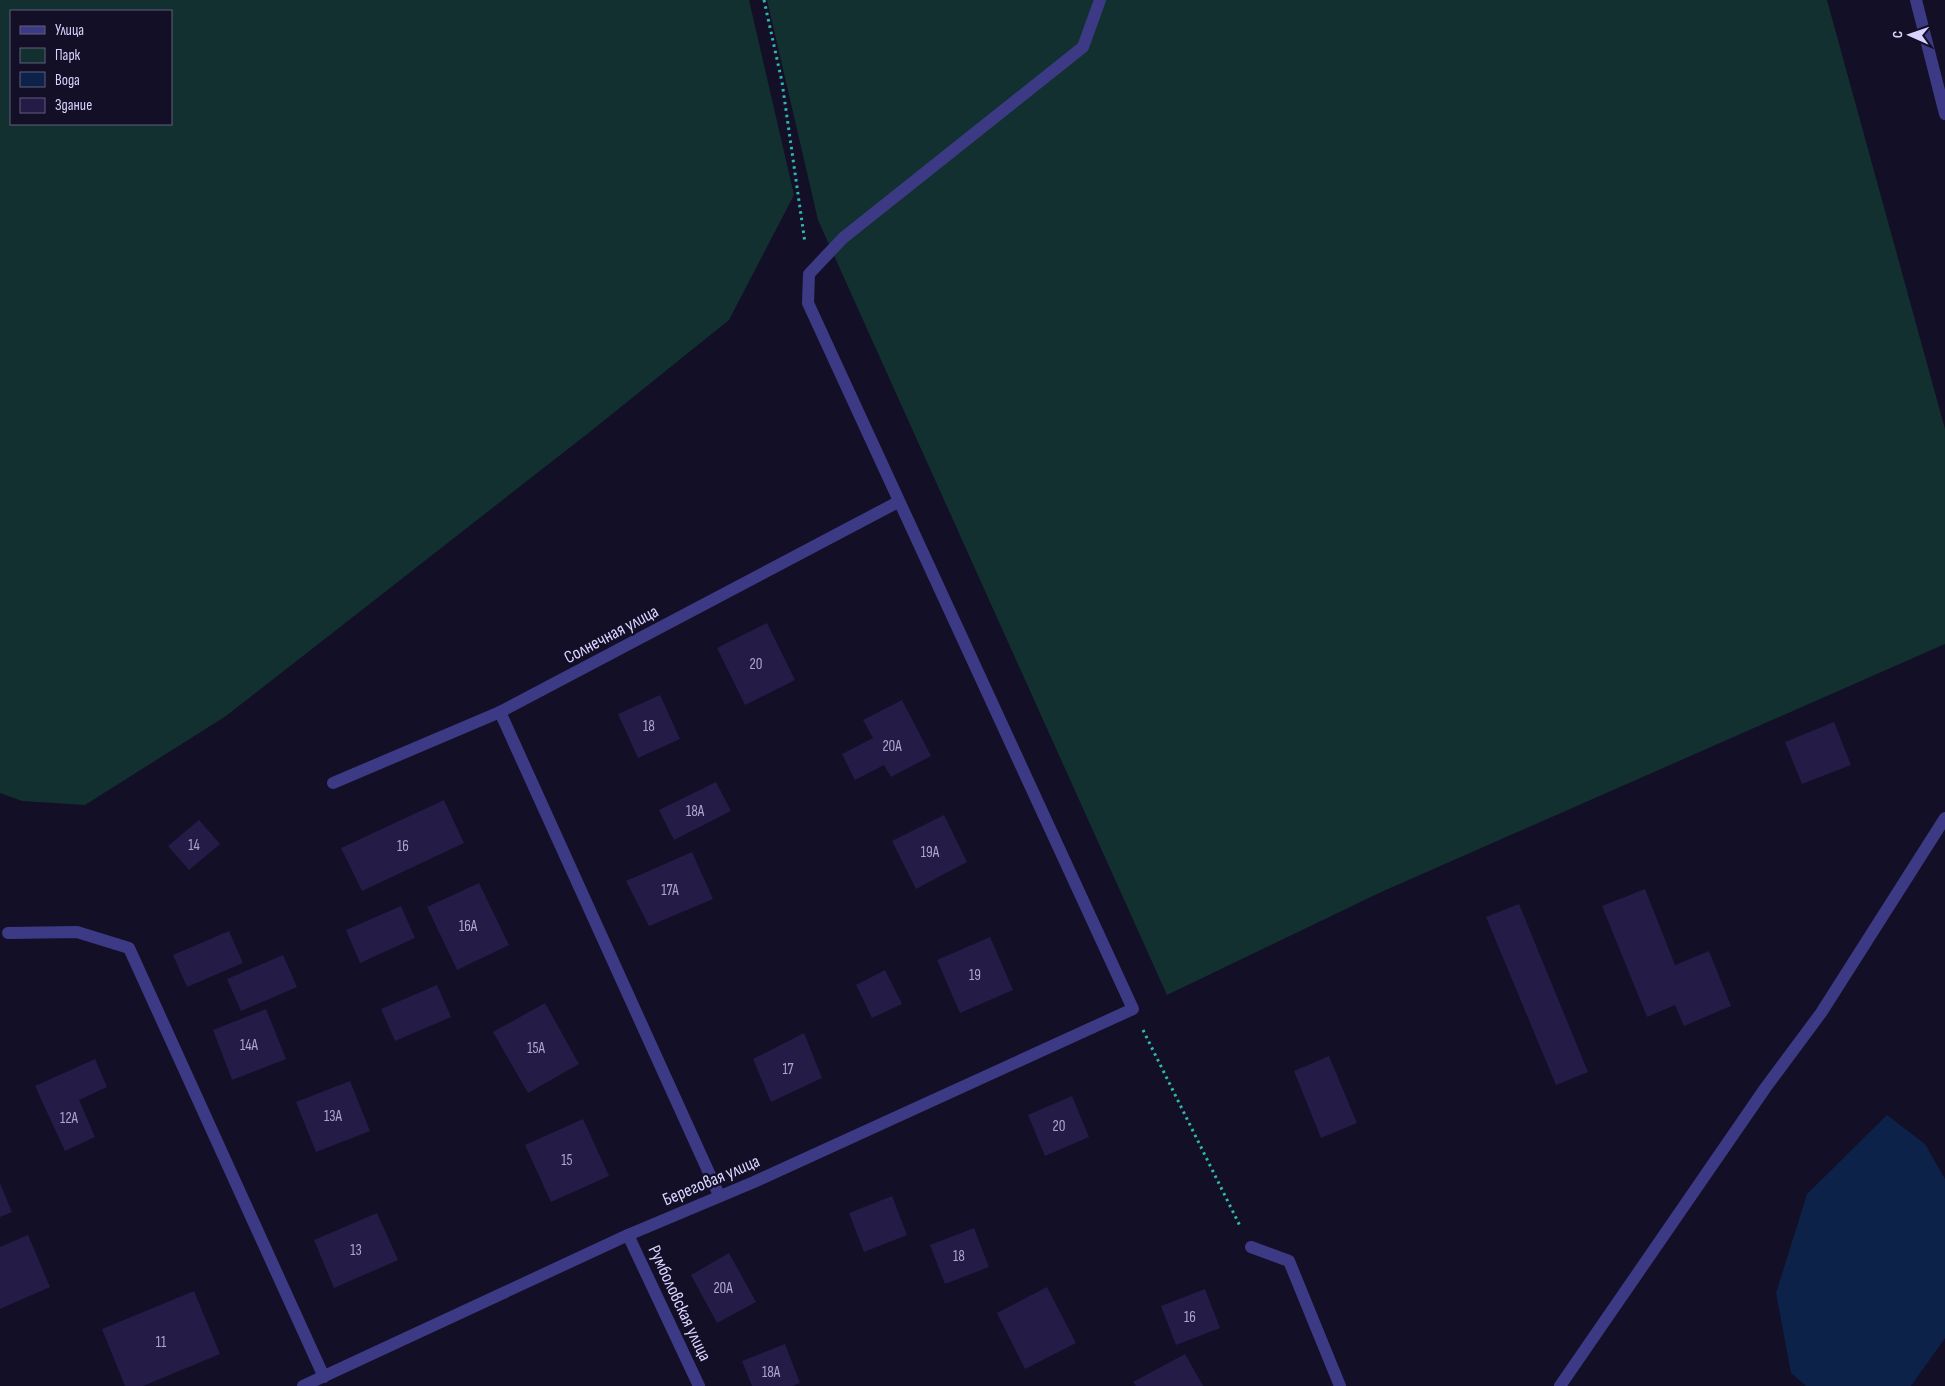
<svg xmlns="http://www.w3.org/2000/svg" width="1945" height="1386" font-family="'Sofia Sans Condensed',sans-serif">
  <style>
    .green { fill: #12302f; fill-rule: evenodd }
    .water { fill: #0c2248 }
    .building { fill: #241b47 }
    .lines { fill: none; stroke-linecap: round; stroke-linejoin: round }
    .path { stroke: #2fb8b0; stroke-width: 3; stroke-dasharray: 2.5 4; stroke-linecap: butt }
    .service { stroke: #3d3a85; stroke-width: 12 }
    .minor { stroke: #3d3a85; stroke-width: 12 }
    .labels { text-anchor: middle; stroke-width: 5; stroke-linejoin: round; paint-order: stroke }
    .number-label { font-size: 15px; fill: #aca6d1 }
    .street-label { font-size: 18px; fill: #d9d4ff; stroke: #130f26 }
  </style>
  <rect width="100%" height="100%" fill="#130f26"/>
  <!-- green -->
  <g class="green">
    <path d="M0,0H749L794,195L729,320L591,431L226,716L85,805L22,801L0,793ZM171,11V124H11V11Z"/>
    <polygon points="767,0 1827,0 1945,429 1945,644 1379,893 1167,995 818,220"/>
  </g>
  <!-- water -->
  <polygon class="water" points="1887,1115 1925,1144 1945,1179 1945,1338 1911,1386 1806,1386 1791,1373 1776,1293 1807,1194"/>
  <!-- building -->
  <g class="building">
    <polygon points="767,623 795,680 745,705 717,648"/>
    <polygon points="660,695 680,739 638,758 618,714"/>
    <polygon points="902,700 931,756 891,777 884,765 855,780 842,754 873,738 863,720"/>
    <polygon points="1834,722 1851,765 1802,784 1785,742"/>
    <polygon points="716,782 731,811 674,840 659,810"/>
    <polygon points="444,800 464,843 362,891 341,848"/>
    <polygon points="944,815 967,862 916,889 892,841"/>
    <polygon points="199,820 220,844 189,870 168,846"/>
    <polygon points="692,852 713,899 649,926 626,881"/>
    <polygon points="479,883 509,945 457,970 427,907"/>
    <polygon points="1645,889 1675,965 1709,951 1731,1006 1684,1026 1675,1005 1647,1017 1602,906"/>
    <polygon points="1519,904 1588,1072 1556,1085 1486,917"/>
    <polygon points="401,906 415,938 360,963 346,930"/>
    <polygon points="229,931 243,963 187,987 173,955"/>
    <polygon points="990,937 1013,990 960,1013 937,960"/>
    <polygon points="283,955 297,987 241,1011 227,979"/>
    <polygon points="885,970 902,1004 872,1018 856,985"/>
    <polygon points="437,985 451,1017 395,1041 381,1009"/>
    <polygon points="545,1003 579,1064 528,1093 493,1032"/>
    <polygon points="266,1009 286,1059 232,1080 213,1030"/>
    <polygon points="804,1033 822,1078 771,1102 753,1059"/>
    <polygon points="1329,1056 1357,1123 1321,1138 1294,1071"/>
    <polygon points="95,1059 107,1087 79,1100 95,1137 65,1151 35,1086"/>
    <polygon points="350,1081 370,1131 316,1152 296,1102"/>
    <polygon points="1072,1096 1089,1137 1045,1156 1028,1115"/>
    <polygon points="583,1119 609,1176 551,1202 525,1145"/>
    <polygon points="0,1183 12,1212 0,1217"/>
    <polygon points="892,1196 907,1235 864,1252 849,1213"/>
    <polygon points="377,1213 398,1260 334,1288 314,1240"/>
    <polygon points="974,1228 989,1267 945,1284 930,1245"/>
    <polygon points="28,1235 50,1287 0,1309 0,1247"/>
    <polygon points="729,1253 756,1302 717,1323 691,1275"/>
    <polygon points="1047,1287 1076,1343 1025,1369 997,1313"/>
    <polygon points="1205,1289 1220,1328 1176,1345 1161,1306"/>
    <polygon points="194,1291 220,1354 143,1386 125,1386 102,1329"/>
    <polygon points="785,1344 800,1383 792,1386 752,1386 742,1361"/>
    <polygon points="1185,1354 1203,1386 1136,1386 1133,1382"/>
  </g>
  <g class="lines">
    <!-- path -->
    <g class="path">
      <polyline points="764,0 782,82 805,243"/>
      <polyline points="1143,1030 1241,1228"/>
    </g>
    <!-- service -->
    <g class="service">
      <polyline points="1916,0 1945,114"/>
      <polyline points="500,712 719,1195"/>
      <polyline points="8,933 77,932 129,948 324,1377"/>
      <polyline points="1560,1386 1766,1087 1821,1013 1945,818"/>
    </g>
    <!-- minor -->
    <g class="minor">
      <polyline points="333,783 500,712 898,502"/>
      <polyline points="628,1235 699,1386"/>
      <polyline points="1251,1247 1289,1261 1340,1386"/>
      <polyline points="303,1386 628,1235 754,1182 1133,1009 808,303 809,274 843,238 1083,47 1100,0"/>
    </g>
  </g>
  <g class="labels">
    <!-- number labels -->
    <g class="number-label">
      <text x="756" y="669">20</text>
      <text x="649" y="731">18</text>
      <text x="892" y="751">20А</text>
      <text x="695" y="816">18А</text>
      <text x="194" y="850">14</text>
      <text x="403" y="851">16</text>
      <text x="930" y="857">19А</text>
      <text x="670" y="895">17А</text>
      <text x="468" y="931">16А</text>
      <text x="975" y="980">19</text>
      <text x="249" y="1050">14А</text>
      <text x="536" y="1053">15А</text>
      <text x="788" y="1074">17</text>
      <text x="333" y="1121">13А</text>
      <text x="69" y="1123">12А</text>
      <text x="1059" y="1131">20</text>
      <text x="567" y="1165">15</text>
      <text x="356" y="1255">13</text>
      <text x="959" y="1261">18</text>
      <text x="723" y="1293">20А</text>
      <text x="1190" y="1322">16</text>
      <text x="161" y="1347">11</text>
      <text x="771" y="1377">18А</text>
    </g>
    <!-- street labels -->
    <g class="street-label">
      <text transform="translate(611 634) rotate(-28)" y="6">Солнечная улица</text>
      <text transform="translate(711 1180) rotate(-23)" y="6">Береговая улица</text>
      <text transform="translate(680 1303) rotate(65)" y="6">Румболовская улица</text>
    </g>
  </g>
  <!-- legend -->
  <rect x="10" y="10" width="162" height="115" fill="#130f26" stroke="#625e7d"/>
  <rect x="20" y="26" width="25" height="8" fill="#3d3a85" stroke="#625e7d"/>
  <text x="55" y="35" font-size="15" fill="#d9d4ff">Улица</text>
  <rect x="20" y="48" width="25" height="15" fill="#12302f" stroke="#625e7d"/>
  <text x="55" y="60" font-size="15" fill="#d9d4ff">Парк</text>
  <rect x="20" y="72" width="25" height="15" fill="#0c2248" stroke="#625e7d"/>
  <text x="55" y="85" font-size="15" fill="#d9d4ff">Вода</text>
  <rect x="20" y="98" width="25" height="15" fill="#241b47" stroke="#625e7d"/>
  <text x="55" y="110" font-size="15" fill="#d9d4ff">Здание</text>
  <!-- north arrow -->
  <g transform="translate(1910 35) rotate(272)" stroke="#130f26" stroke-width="4" paint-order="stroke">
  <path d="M0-4L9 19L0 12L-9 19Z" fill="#d9d4ff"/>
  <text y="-8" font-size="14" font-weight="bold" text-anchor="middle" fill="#d9d4ff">С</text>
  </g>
</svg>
